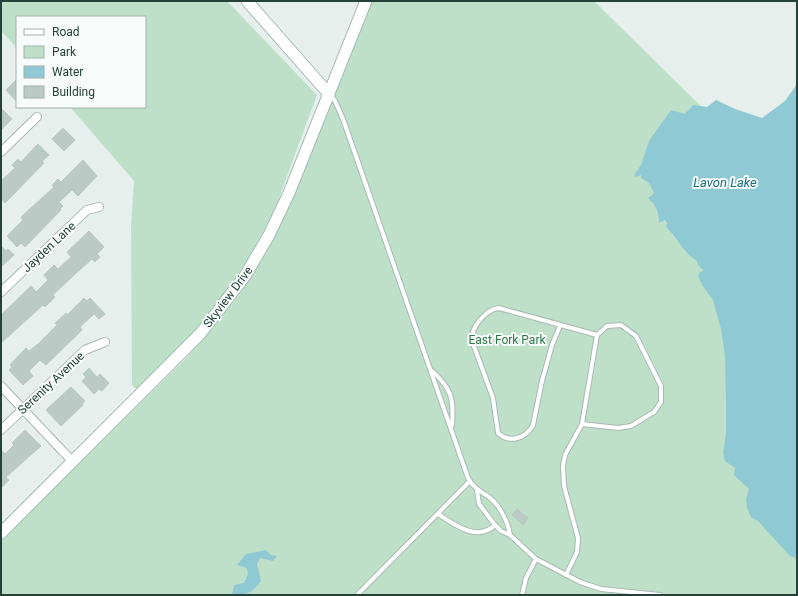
<svg xmlns="http://www.w3.org/2000/svg" width="798" height="596" font-family="Roboto,sans-serif">
  <style>
    .green { fill: #bfe0c8 }
    .water { fill: #8ec9d4 }
    .building { fill: #bbcac4; stroke: #b8c9c2 }
    .lines { fill: none; stroke-linecap: round; stroke-linejoin: round }
    .lane-casing { stroke: #a8b8b2; stroke-width: 6 }
    .street-casing { stroke: #a8b8b2; stroke-width: 10 }
    .secondary-casing { stroke: #a4bbb3; stroke-width: 13 }
    .lane { stroke: #fff; stroke-width: 4 }
    .street { stroke: #fff; stroke-width: 8 }
    .secondary { stroke: #fff; stroke-width: 11 }
    .labels { text-anchor: middle; stroke-width: 4; stroke-linejoin: round; paint-order: stroke }
    .street-label { font-size: 12px; fill: #24423a; stroke: #f7fbf9 }
    .park-label { font-size: 12px; fill: #2d7a4b; stroke: #f7fbf9 }
    .water-label { font-size: 13px; font-style: italic; fill: #1c6f80; stroke: #f7fbf9 }
  </style>
  <rect width="100%" height="100%" fill="#e6efeb"/>
  <!-- green -->
  <g class="green">
    <polygon points="1,1 227,1 317,95 275,209 254,250 225,294 199,328 138,391 132,385 131,226 134,181 70,107 145,107 145,17 17,17 17,48 1,31"/>
    <polygon points="371,1 594,1 723,128 797,399 797,595 1,595 1,541 187,357 239,295 265,255 275,234 323,122"/>
  </g>
  <!-- water -->
  <g class="water">
    <path d="M797,84V559L790,556L758,521L751,517L747,508L746,499L749,489L734,475L735,468L725,461L723,453L726,434V400L725,355L721,329L713,300L702,285L698,276L700,272L704,271L698,265L697,261C682,252 679,239 666,227L667,223L665,220L659,223C659,212 656,205 648,198L654,193L649,183L641,178V175L636,177L634,175L641,165L649,141L671,110L685,114L693,105L707,107L716,100L735,109L762,118L785,101Z"/>
    <path d="M266,550L271,555L277,556L273,561L260,558L257,564L261,581C252,593 247,595 232,595L234,585L244,583L248,574L247,568L237,565L246,554Z"/>
  </g>
  <!-- building -->
  <g class="building">
    <polygon points="17,79 17,102 6,90"/>
    <polygon points="1,108 12,119 1,130"/>
    <polygon points="63,128 75,140 64,151 52,139"/>
    <polygon points="38,144 49,155 42,161 44,163 5,203 1,198 1,181 15,168 12,165 18,159 21,162"/>
    <polygon points="83,160 97,176 78,196 72,190 59,202 63,206 60,209 61,210 25,247 21,243 17,247 7,236 23,220 21,217 54,187 52,185 58,179 61,182"/>
    <polygon points="89,231 104,247 97,254 100,257 95,262 92,259 75,274 53,295 55,297 45,307 43,305 1,343 1,315 31,286 36,292 48,280 44,275 54,265 58,269 71,257 67,252"/>
    <polygon points="1,246 6,251 8,249 14,255 1,267"/>
    <polygon points="84,298 87,301 90,298 105,314 99,319 94,314 80,327 82,330 46,365 40,360 29,371 33,376 23,385 9,370 12,367 10,365 26,348 29,351 37,345 57,325 55,323 66,313 67,315"/>
    <polygon points="89,368 97,377 100,374 109,383 102,391 99,389 94,394 82,381 86,377 83,374"/>
    <polygon points="71,387 85,401 82,404 83,405 61,426 46,410"/>
    <polygon points="25,430 41,446 6,477 9,480 1,488 1,450 5,454 14,445 12,443"/>
    <polygon points="517,509 528,518 523,525 512,515"/>
  </g>
  <g class="lines">
    <!-- lane casing -->
    <g class="lane-casing">
      <g id="lane">
        <path d="M330,94L335,101L343,119L468,478C473,487 478,490 486,495C498,502 508,521 510,535"/>
        <path d="M560,326L552,345L542,381L533,425C526,438 510,444 498,433L493,398L472,341C470,328 486,309 499,308L597,335"/>
        <path d="M432,371C452,389 454,399 452,425"/>
        <polyline points="477,490 479,504 495,525 501,531 510,535 536,559 580,582 601,589 660,595"/>
        <path d="M438,514C455,525 477,542 495,525"/>
        <polyline points="566,575 577,552 578,538 564,486 563,466 565,455 582,424 597,335 607,326 621,325 636,336 661,386 661,402 654,412 631,426 618,428 582,424"/>
        <polyline points="357,595 470,481"/>
        <polyline points="522,595 526,578 536,559"/>
      </g>
    </g>
    <!-- street casing -->
    <g class="street-casing">
      <g id="street">
        <polyline points="1,152 37,117"/>
        <polyline points="1,292 87,210 99,207"/>
        <polyline points="1,386 73,462"/>
        <polyline points="1,430 85,350 105,342"/>
      </g>
    </g>
    <!-- secondary casing -->
    <g class="secondary-casing">
      <g id="secondary">
        <polyline points="247,1 329,94"/>
        <polyline points="1,533 200,334 245,276 269,235 289,193 366,1"/>
      </g>
    </g>
    <!-- lane -->
    <use href="#lane" class="lane"/>
    <!-- street -->
    <use href="#street" class="street"/>
    <!-- secondary -->
    <use href="#secondary" class="secondary"/>
  </g>
  <g class="labels">
    <!-- street labels -->
    <g class="street-label">
      <text transform="translate(49 247) rotate(-43)" y="4">Jayden Lane</text>
      <text transform="translate(228 297) rotate(-53)" y="4">Skyview Drive</text>
      <text transform="translate(51 383) rotate(-43)" y="4">Serenity Avenue</text>
    </g>
    <!-- park labels -->
    <g class="park-label">
      <text x="507" y="344">East Fork Park</text>
    </g>
    <!-- water labels -->
    <g class="water-label">
      <text x="725" y="187">Lavon Lake</text>
    </g>
  </g>
  <!-- border -->
  <rect width="798" height="596" fill="none" stroke="#24423a" stroke-width="4"/>
  <!-- legend -->
  <rect x="16" y="16" width="130" height="92" fill="#f7fbf9" stroke="#a3b1ad"/>
  <rect x="24" y="29" width="20" height="6" fill="#ffffff" stroke="#a3b1ad"/>
  <text x="52" y="36" font-size="12" fill="#24423a">Road</text>
  <rect x="24" y="46" width="20" height="12" fill="#bfe0c8" stroke="#a3b1ad"/>
  <text x="52" y="56" font-size="12" fill="#24423a">Park</text>
  <rect x="24" y="66" width="20" height="12" fill="#8ec9d4" stroke="#a3b1ad"/>
  <text x="52" y="76" font-size="12" fill="#24423a">Water</text>
  <rect x="24" y="86" width="20" height="12" fill="#bbcac4" stroke="#a3b1ad"/>
  <text x="52" y="96" font-size="12" fill="#24423a">Building</text>
</svg>
